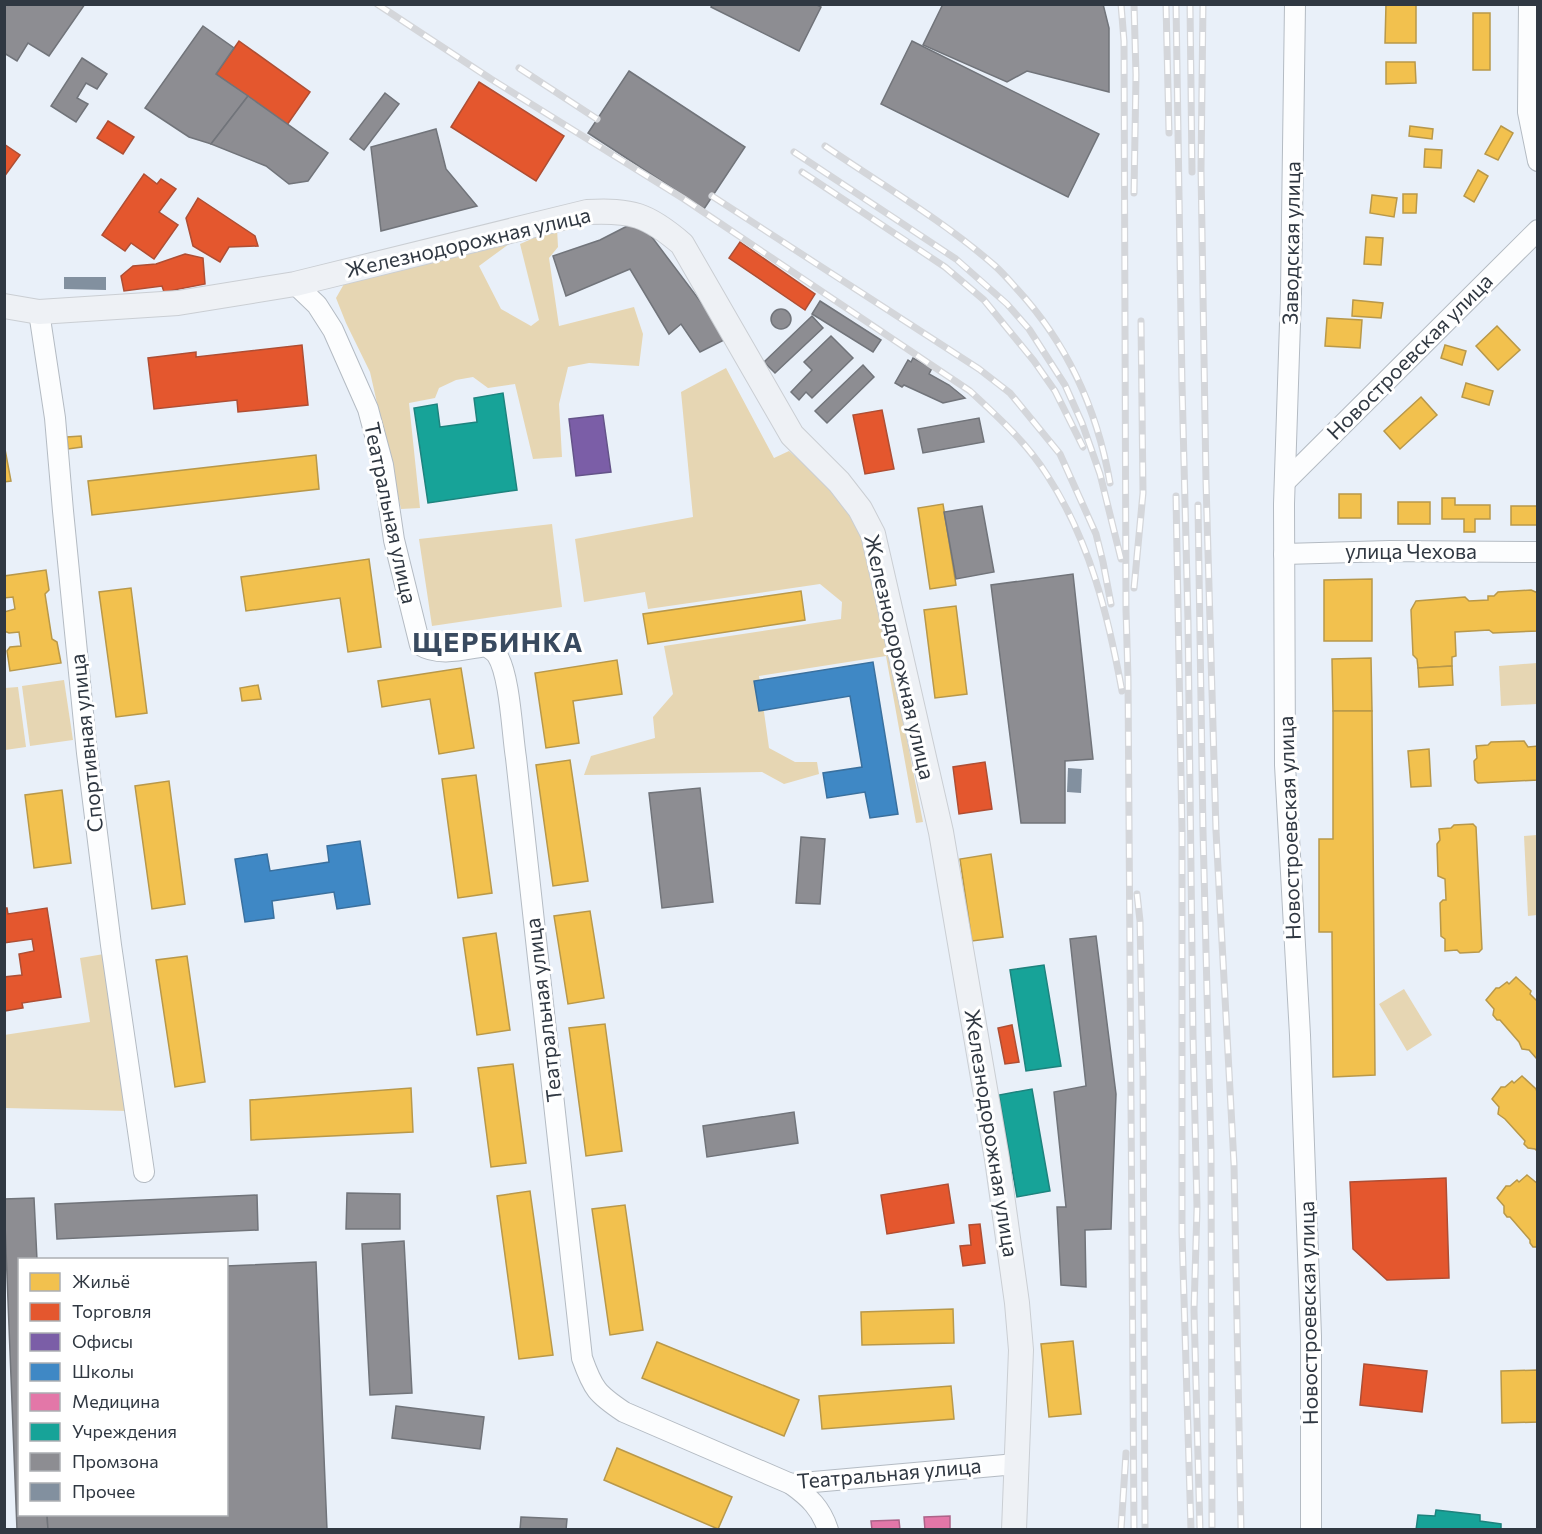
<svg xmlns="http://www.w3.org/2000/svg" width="1542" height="1534" font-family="Commissioner,sans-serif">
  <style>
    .green { fill: #e6d6b3 }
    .homes { fill: #f2c14e; stroke: #b8984a; stroke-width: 1.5 }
    .shops { fill: #e4572e; stroke: #ae4e34; stroke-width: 1.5 }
    .offices { fill: #7b5ea7; stroke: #645389; stroke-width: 1.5 }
    .schools { fill: #3f88c5; stroke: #3a709e; stroke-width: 1.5 }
    .health { fill: #e377a8; stroke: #ad6489; stroke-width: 1.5 }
    .public { fill: #17a398; stroke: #1e837e; stroke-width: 1.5 }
    .industry { fill: #8d8d92; stroke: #71747a; stroke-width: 1.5 }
    .building { fill: #82909f }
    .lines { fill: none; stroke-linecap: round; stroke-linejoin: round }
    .minor-casing { stroke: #b4bbc3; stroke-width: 22 }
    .major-casing { stroke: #caced3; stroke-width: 26 }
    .minor { stroke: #fcfdfe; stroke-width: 20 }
    .major { stroke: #eef1f5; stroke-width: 24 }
    .rail-casing { stroke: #d4d6da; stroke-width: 7 }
    .rail { stroke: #fff; stroke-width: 4.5; stroke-dasharray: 14; stroke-linecap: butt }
    .labels { text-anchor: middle; stroke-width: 6; stroke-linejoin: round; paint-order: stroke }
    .street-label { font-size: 21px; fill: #303842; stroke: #fff }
    .district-label { font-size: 27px; font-weight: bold; letter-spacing: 1.5px; fill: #394a5f; stroke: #fff }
  </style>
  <rect width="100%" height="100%" fill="#e9f0f9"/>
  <!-- green -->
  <g class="green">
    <polygon points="557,228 558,247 549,258 559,326 634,307 643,334 639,366 589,363 568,367 559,404 562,457 533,459 515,384 488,388 473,377 456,380 439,388 435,398 409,403 420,508 401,509 370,372 346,323 336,298 344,284 509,244 479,266 501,309 531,326 539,320 520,244"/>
    <polygon points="726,368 774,458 789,451 843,498 868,538 923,822 916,823 886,656 759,676 769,748 795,762 817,762 819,774 784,784 762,772 584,775 591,756 655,738 653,717 673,694 664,646 841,619 842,602 820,584 648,609 645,592 584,602 575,539 693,517 681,392"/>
    <polygon points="552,524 562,607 432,626 419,539"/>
    <polygon points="1537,663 1537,704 1501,706 1499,666"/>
    <polygon points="64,680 73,740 30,746 22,686"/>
    <polygon points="18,687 26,747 5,750 5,688"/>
    <polygon points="1537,835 1537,915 1528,916 1524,836"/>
    <polygon points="104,954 128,1111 5,1108 4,1035 90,1022 80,958"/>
    <polygon points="1404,989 1432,1035 1407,1051 1379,1004"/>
  </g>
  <!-- homes -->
  <g class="homes">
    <polygon points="1386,4 1416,4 1416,43 1385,43"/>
    <rect x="1473" y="13" width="17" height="57"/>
    <polygon points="1386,62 1415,62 1416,83 1386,84"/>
    <polygon points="1410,126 1433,129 1432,139 1409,136"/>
    <polygon points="1501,126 1513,133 1498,160 1485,154"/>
    <polygon points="1425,149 1442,150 1441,168 1424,167"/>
    <polygon points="1478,170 1488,176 1474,202 1464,196"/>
    <polygon points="1403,194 1417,194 1416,213 1403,213"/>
    <polygon points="1372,195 1397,198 1394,217 1370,213"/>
    <polygon points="1366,237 1383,238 1381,265 1364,264"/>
    <polygon points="1353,300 1383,303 1381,318 1352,316"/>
    <polygon points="1327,318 1362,320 1360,348 1325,346"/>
    <polygon points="1497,326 1520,350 1498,370 1476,346"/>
    <polygon points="1445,345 1466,351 1462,365 1441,358"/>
    <polygon points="1466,383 1493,391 1489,405 1462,397"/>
    <polygon points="1421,397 1437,415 1400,449 1384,431"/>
    <polygon points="81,436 82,447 68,449 67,437"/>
    <polygon points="4,444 11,481 4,482"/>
    <polygon points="316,455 319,489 92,515 88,481"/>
    <rect x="1339" y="494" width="22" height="24"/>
    <polygon points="1442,498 1455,498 1455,505 1490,505 1490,519 1475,519 1475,532 1464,532 1464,519 1442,519"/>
    <rect x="1398" y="502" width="32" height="22"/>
    <polygon points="943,504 956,585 930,589 918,508"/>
    <rect x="1511" y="506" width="27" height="19"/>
    <polygon points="369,559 381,647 348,652 340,598 246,611 241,577"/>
    <polygon points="46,570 49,590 45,594 52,639 57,642 61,663 10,671 7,651 10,647 21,646 19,632 9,633 4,631 4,612 15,609 13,597 4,598 4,576"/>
    <polygon points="1372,579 1372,641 1324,641 1324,580"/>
    <polygon points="131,588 147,713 116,717 99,592"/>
    <polygon points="1531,590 1538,593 1538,631 1493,633 1489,630 1455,632 1456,656 1452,657 1452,666 1418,668 1417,659 1413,655 1411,610 1416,601 1465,597 1469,601 1488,600 1488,596 1494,596 1498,592"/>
    <polygon points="801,591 805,620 648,644 643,614"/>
    <polygon points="956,606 967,694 935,698 924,610"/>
    <polygon points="1371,658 1372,711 1333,711 1332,659"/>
    <polygon points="617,660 622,694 573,701 579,743 546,748 535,673"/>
    <polygon points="1452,666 1453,685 1419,687 1418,668"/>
    <polygon points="461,668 474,748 439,754 430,699 382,707 378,681"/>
    <polygon points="258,685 261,699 242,701 240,688"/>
    <polygon points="1333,711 1372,711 1375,1075 1333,1077 1332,932 1319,932 1319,839 1333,839"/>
    <polygon points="1524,741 1528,747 1538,746 1538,780 1478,783 1475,780 1474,761 1477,758 1476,746 1488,745 1491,742"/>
    <polygon points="1429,749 1431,786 1411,787 1408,751"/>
    <polygon points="570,760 588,881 553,886 536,765"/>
    <polygon points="476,775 492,893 458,898 442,779"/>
    <polygon points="169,781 185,904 152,909 135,786"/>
    <polygon points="62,790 71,863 34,868 25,795"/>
    <polygon points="1473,824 1476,827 1482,949 1479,952 1460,953 1457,950 1445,951 1445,939 1441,936 1440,903 1443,900 1446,900 1445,879 1438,876 1437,844 1440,840 1439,829 1451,828 1454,825"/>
    <polygon points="991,854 1003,937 972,941 960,859"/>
    <polygon points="590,911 604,998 568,1004 554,916"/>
    <polygon points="496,933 510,1030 477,1035 463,938"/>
    <polygon points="187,956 205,1082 175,1087 156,960"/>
    <polygon points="1516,977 1531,991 1530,994 1538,1002 1537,1059 1529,1050 1522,1049 1519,1042 1500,1020 1497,1020 1493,1015 1494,1009 1486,1000 1496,988 1499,988 1507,982 1509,984"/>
    <polygon points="605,1024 622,1151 586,1156 569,1028"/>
    <polygon points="513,1064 526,1163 491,1167 478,1068"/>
    <polygon points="1522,1076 1536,1089 1538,1095 1538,1152 1535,1149 1528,1148 1524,1144 1525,1141 1505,1119 1498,1114 1499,1107 1492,1099 1501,1087 1505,1087 1512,1081 1514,1083"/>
    <polygon points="411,1088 413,1132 251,1140 250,1100"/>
    <polygon points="1527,1175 1538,1184 1538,1247 1533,1247 1530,1243 1530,1240 1510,1217 1507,1217 1504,1213 1504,1206 1497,1198 1506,1186 1510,1186 1517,1180 1519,1182"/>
    <polygon points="530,1191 553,1355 519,1359 497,1196"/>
    <polygon points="625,1205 643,1330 610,1335 592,1209"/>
    <polygon points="953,1309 954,1343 862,1345 861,1312"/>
    <polygon points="1073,1341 1081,1414 1049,1417 1041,1344"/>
    <polygon points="657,1342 799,1400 784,1436 642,1378"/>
    <polygon points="1538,1370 1538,1422 1502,1423 1501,1371"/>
    <polygon points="951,1386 954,1419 822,1429 819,1396"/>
    <polygon points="617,1448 732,1497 718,1529 604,1480"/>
  </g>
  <!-- shops -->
  <g class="shops">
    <polygon points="239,41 310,92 287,125 216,74"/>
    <polygon points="479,82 564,136 536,181 451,127"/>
    <polygon points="108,121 134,137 123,154 97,138"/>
    <polygon points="4,144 20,155 4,177"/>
    <polygon points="144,174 157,184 161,179 176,189 159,212 178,225 154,259 131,243 125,251 102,235"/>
    <polygon points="198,198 255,236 258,246 229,247 220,262 193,246 186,218"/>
    <polygon points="740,242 815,294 805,310 729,258"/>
    <polygon points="185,254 203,258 205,284 164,292 162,286 124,291 121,276 133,266 156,264"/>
    <polygon points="302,345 308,405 238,412 237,400 154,409 148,358 196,352 196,357"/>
    <polygon points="882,410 894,469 865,474 853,415"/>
    <polygon points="985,762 992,809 959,814 953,767"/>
    <polygon points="4,908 7,908 8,914 47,908 61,997 22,1003 23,1008 5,1011 4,1018 4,977 22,975 19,954 34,951 32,939 4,943"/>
    <polygon points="1012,1025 1019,1062 1005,1064 998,1028"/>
    <polygon points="1446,1178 1449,1278 1387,1280 1353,1249 1350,1182"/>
    <polygon points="948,1184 954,1223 887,1234 881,1195"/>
    <polygon points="980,1224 985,1263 963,1266 960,1246 971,1245 969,1225"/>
    <polygon points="1364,1364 1427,1371 1422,1412 1360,1405"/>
  </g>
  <!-- offices -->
  <polygon class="offices" points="603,415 611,472 576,476 569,419"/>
  <!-- schools -->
  <g class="schools">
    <polygon points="873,662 898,814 870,818 865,792 827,798 823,773 862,767 850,696 759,711 754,681"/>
    <polygon points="360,841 370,904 337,909 334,892 272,901 274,918 245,922 235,859 267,854 270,871 329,862 327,846"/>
  </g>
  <!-- health -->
  <g class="health">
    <polygon points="950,1516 950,1530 925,1530 924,1517"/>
    <polygon points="899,1520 900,1530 872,1530 871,1521"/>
  </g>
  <!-- public -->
  <g class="public">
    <polygon points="503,393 517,490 428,503 414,408 437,404 440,427 477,422 474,398"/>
    <polygon points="1044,965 1061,1066 1026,1071 1010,970"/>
    <polygon points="1032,1089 1050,1191 1017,1197 999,1095"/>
    <polygon points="1436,1510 1480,1515 1480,1521 1501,1524 1501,1530 1416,1530 1418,1515 1435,1516"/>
  </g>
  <!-- industry -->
  <g class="industry">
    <polygon points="4,4 85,4 49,56 28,43 17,61 4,53"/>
    <polygon points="712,4 815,4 821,7 799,51 711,7"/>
    <polygon points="943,4 1103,4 1109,28 1109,92 1027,71 1007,82 923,45"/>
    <polygon points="203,26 234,48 216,74 248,96 211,144 189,137 145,108"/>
    <polygon points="912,41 1099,134 1068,197 881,104"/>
    <polygon points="82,58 107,74 97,89 86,83 77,98 88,104 76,122 51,106"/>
    <polygon points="629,71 745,147 704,209 588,133"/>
    <polygon points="385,93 399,104 364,150 350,139"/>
    <polygon points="248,96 328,153 308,181 289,184 266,166 211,144"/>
    <polygon points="436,129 446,169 477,206 381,231 371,147"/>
    <polygon points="639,220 728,338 700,352 681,324 669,334 630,269 566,296 553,256 600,240"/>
    <polygon points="820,301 881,340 873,352 812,314"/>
    <circle cx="781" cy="319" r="10"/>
    <polygon points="812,316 823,328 775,373 764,362"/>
    <polygon points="831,336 853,358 812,398 806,392 799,400 791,392 812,370 804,362"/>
    <polygon points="913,358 932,368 929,374 949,385 965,398 943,403 904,385 902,387 895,383 908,360 911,362"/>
    <polygon points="863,365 874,377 827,423 815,411"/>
    <polygon points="979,418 984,442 923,453 918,429"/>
    <polygon points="982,506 994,572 956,579 944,512"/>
    <polygon points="1073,574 1093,759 1065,761 1065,823 1021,823 991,585"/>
    <polygon points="700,788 713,902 662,908 649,793"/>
    <polygon points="801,837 825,839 820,904 796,903"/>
    <polygon points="1096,936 1116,1094 1111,1229 1085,1230 1086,1287 1061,1285 1057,1207 1066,1207 1054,1092 1086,1086 1070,939"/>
    <polygon points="794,1112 798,1143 707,1157 703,1126"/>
    <polygon points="347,1193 400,1194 400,1229 346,1229"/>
    <polygon points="257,1195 258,1230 57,1239 55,1204"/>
    <polygon points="34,1198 37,1260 20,1260 20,1514 47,1514 48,1530 17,1530 4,1199"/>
    <polygon points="404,1241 412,1393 370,1395 362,1244"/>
    <polygon points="316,1262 327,1530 48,1530 47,1514 226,1514 226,1266"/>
    <polygon points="396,1406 484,1417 480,1449 392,1438"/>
    <polygon points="521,1517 567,1519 566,1530 520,1530"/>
  </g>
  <!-- building -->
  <g class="building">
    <polygon points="64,277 106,277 106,290 64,289"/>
    <polygon points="1068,768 1082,769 1081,793 1067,792"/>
  </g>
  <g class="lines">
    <!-- minor casing -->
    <g class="minor-casing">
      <g id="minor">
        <polyline points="1295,4 1291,293 1284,504 1285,765 1300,1035 1311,1336 1311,1530"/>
        <polyline points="1529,4 1528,112 1538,161"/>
        <path d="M295,284L317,305L333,330L368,409L383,465L394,540L420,645C439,657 465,649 486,646C490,649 494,651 497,655C510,675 512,733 516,758L582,1358C593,1389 597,1394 624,1412L791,1484L1016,1464"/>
        <polyline points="39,312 55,418 63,511 87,753 111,945 144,1172"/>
        <polyline points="1285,482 1538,230"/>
        <polyline points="1284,554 1390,551 1538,552"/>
        <path d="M791,1484C809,1497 821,1508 828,1530"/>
      </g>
    </g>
    <!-- major casing -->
    <g class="major-casing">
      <path id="major" d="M4,306L39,312L178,303L295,284L587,212C632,210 647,214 682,244L792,435L839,482L860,509L873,534L941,832L997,1159L1017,1303L1021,1350L1014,1530"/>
    </g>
    <!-- minor -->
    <use href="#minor" class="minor"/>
    <!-- major -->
    <use href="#major" class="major"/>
    <!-- rail casing -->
    <g class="rail-casing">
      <g id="rail">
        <path d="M377,4L491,79L684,199L970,391C998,417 1027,443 1047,475C1090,541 1108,615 1122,691"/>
        <polyline points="1121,4 1124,41 1126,610 1128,678 1134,1530"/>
        <polyline points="1166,4 1169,133"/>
        <polyline points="1176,4 1182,384 1188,621 1193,1035 1197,1208 1194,1310 1200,1530"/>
        <polyline points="1190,4 1192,172"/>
        <polyline points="1203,4 1201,169 1206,482 1216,831 1234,1164 1241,1530"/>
        <polyline points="519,68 597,119"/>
        <path d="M825,146C882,185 942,220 994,265C1002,272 1009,280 1016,288C1068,344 1097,409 1110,483"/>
        <polyline points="794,152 956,259 1007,304 1029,329 1065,385 1082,423 1100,474 1121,559"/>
        <polyline points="802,172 945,267 984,300 1034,361 1055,391 1083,447"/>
        <polyline points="1134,193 1136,75 1134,4"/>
        <polyline points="712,196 979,369 1010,393 1060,454 1096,534 1103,562 1111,604"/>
        <polyline points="1176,496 1182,832 1182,1232 1191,1530"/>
        <polyline points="1198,505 1203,831 1211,1152 1212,1530"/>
        <polyline points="1134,588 1143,493 1141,321"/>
        <polyline points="1137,894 1140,921 1143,1074 1145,1530"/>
        <polyline points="1121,1530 1126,1453"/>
      </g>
    </g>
    <!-- rail -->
    <use href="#rail" class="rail"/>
  </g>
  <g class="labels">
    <!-- street labels -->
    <g class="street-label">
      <text transform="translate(468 243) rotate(-13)" y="7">Железнодорожная улица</text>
      <text transform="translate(1292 243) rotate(-89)" y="7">Заводская улица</text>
      <text transform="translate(1410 357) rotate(-45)" y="7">Новостроевская улица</text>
      <text transform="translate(390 513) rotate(78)" y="7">Театральная улица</text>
      <text x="1411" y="559">улица Чехова</text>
      <text transform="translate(899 657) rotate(77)" y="7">Железнодорожная улица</text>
      <text transform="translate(87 743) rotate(-96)" y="7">Спортивная улица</text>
      <text transform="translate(1290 828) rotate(-92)" y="7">Новостроевская улица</text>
      <text transform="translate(544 1010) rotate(-97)" y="7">Театральная улица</text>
      <text transform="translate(991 1133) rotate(81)" y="7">Железнодорожная улица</text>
      <text transform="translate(1309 1313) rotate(-91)" y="7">Новостроевская улица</text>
      <text transform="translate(889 1474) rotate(-5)" y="7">Театральная улица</text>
    </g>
    <!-- district labels -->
    <g class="district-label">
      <text x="498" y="652">ЩЕРБИНКА</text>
    </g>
  </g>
  <!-- border -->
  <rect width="1542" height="1534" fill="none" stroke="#303842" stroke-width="12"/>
  <!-- legend -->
  <rect x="18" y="1258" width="210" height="258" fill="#ffffff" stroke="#acafb3" stroke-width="1.5"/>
  <rect x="30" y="1273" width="30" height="18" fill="#f2c14e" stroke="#acafb3" stroke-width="1.5"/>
  <text x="72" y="1288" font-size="18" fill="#303842">Жильё</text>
  <rect x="30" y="1303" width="30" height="18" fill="#e4572e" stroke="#acafb3" stroke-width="1.5"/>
  <text x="72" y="1318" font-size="18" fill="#303842">Торговля</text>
  <rect x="30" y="1333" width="30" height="18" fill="#7b5ea7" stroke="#acafb3" stroke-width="1.5"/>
  <text x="72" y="1348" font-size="18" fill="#303842">Офисы</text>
  <rect x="30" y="1363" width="30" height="18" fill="#3f88c5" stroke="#acafb3" stroke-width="1.5"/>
  <text x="72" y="1378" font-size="18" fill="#303842">Школы</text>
  <rect x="30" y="1393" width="30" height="18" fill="#e377a8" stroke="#acafb3" stroke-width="1.5"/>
  <text x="72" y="1408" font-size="18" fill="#303842">Медицина</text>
  <rect x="30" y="1423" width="30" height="18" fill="#17a398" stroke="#acafb3" stroke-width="1.5"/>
  <text x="72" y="1438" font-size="18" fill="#303842">Учреждения</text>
  <rect x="30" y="1453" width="30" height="18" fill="#8d8d92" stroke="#acafb3" stroke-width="1.5"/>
  <text x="72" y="1468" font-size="18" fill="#303842">Промзона</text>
  <rect x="30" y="1483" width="30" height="18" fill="#82909f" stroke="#acafb3" stroke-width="1.5"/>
  <text x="72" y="1498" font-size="18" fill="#303842">Прочее</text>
</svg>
